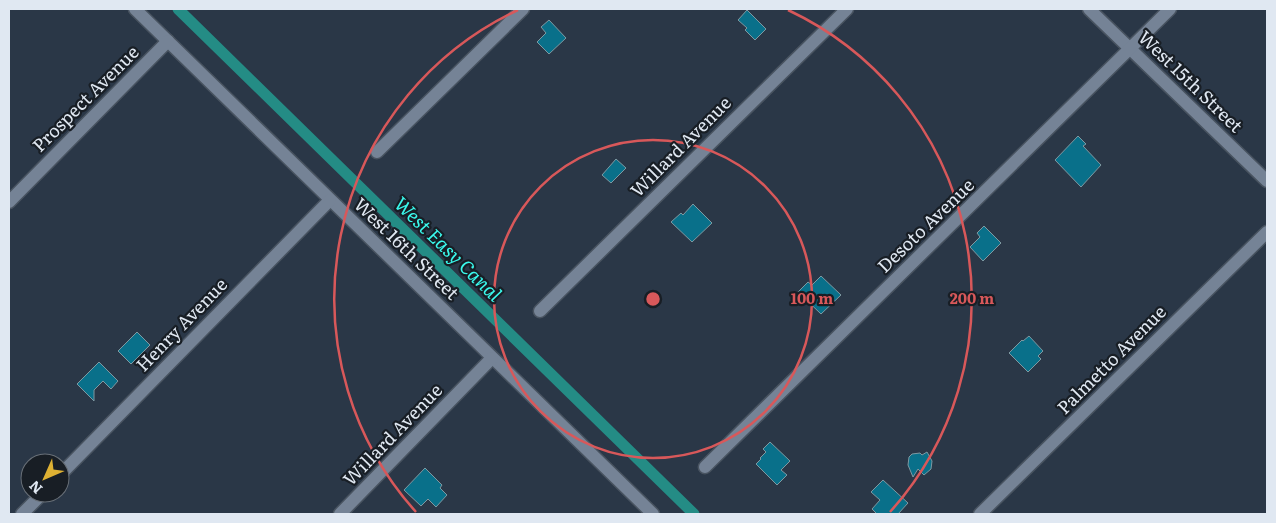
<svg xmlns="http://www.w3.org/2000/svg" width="1276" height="523" font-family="Literata,serif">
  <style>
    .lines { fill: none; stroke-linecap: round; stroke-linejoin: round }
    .canal { stroke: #248c85; stroke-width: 11 }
    .building { fill: #09708a; stroke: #7e99a2 }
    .minor-casing { stroke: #485360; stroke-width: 15 }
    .minor { stroke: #758396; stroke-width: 12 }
    .ring { fill: none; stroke: #d8585a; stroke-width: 2.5 }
    .labels { text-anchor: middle; stroke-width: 4.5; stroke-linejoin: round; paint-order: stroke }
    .street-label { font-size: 18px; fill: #e0e8f2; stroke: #181e25 }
    .water-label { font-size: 19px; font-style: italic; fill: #3af8ec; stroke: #181e25 }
    .centre { fill: #d8585a; stroke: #181e25; stroke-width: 2.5 }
    .ring-label { font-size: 15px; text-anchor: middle; font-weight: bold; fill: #d8585a; stroke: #181e25; stroke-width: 4.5; stroke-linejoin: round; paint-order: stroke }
  </style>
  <rect width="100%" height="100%" fill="#2a3747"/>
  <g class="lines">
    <!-- canal -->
    <polyline class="canal" points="178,9 694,514"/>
  </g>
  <!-- building -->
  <g class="building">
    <polygon points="747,10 766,29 755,40 745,30 747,28 738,20"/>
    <polygon points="549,20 566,38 549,54 537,42 546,33 541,27"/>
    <polygon points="1078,136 1086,144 1083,146 1101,165 1081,187 1055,160"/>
    <polygon points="616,159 626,168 611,183 602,175"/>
    <polygon points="693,204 712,223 692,242 671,222 681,213 683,215"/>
    <polygon points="984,226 1001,243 983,261 970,247 980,237 977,233"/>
    <polygon points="821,276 841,295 821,314 798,292 808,282 812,285"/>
    <polygon points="137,332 150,345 131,364 118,351"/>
    <polygon points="1029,336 1043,351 1038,356 1041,359 1028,372 1009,353 1022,340 1023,341"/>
    <polygon points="99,362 118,381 111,389 103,381 94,390 94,401 77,384"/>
    <polygon points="770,442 790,461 781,470 787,475 777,485 756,464 761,459 760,458 766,452 763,449"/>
    <polygon points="927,452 932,461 931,469 924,475 918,469 913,477 908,465 909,457 912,454 920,453 922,455"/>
    <polygon points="425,468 442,485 440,488 447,495 436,507 428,499 421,506 404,490"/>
    <polygon points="883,480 908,503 898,514 877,514 872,509 880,500 871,492"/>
  </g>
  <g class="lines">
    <!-- minor casing -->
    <g class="minor-casing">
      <g id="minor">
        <polyline points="135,9 653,514"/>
        <polyline points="1089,9 1267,181"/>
        <polyline points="377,152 523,9"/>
        <polyline points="9,202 168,41"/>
        <polyline points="540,311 847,9"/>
        <polyline points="705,467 1170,9"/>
        <polyline points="60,475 330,200"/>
        <polyline points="22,514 43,493"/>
        <polyline points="340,514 492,358"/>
        <polyline points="980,514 1267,232"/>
      </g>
    </g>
    <!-- minor -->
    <use href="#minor" class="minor"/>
  </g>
  <!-- distance rings -->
  <g class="ring">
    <circle cx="653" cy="299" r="159"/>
    <path d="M416 512A319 319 0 0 1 518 10M788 10A319 319 0 0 1 890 512"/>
  </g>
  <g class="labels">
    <!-- street labels -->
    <g class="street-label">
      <text transform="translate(1190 82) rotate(44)" y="6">West 15th Street</text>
      <text transform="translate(86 99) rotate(-45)" y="6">Prospect Avenue</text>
      <text transform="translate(681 147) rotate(-45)" y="6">Willard Avenue</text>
      <text transform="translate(926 226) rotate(-44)" y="6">Desoto Avenue</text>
      <text transform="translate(406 249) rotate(44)" y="6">West 16th Street</text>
      <text transform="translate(182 325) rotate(-46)" y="6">Henry Avenue</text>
      <text transform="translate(1112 360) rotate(-45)" y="6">Palmetto Avenue</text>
      <text transform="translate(393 435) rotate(-46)" y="6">Willard Avenue</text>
    </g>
    <!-- water labels -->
    <g class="water-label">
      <text transform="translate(448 249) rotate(44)" y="7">West Easy Canal</text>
    </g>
  </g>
  <circle cx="653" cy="299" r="8" class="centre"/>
  <g class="ring-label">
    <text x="812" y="304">100 m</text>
    <text x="972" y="304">200 m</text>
  </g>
  <!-- border -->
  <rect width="1276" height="523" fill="none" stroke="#e0e8f2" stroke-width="20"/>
  <!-- north arrow -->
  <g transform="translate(45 478) rotate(225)"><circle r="24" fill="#181e25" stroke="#686f77"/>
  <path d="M0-4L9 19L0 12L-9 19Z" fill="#deb133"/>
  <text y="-8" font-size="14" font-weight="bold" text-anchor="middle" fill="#e0e8f2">N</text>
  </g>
</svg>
